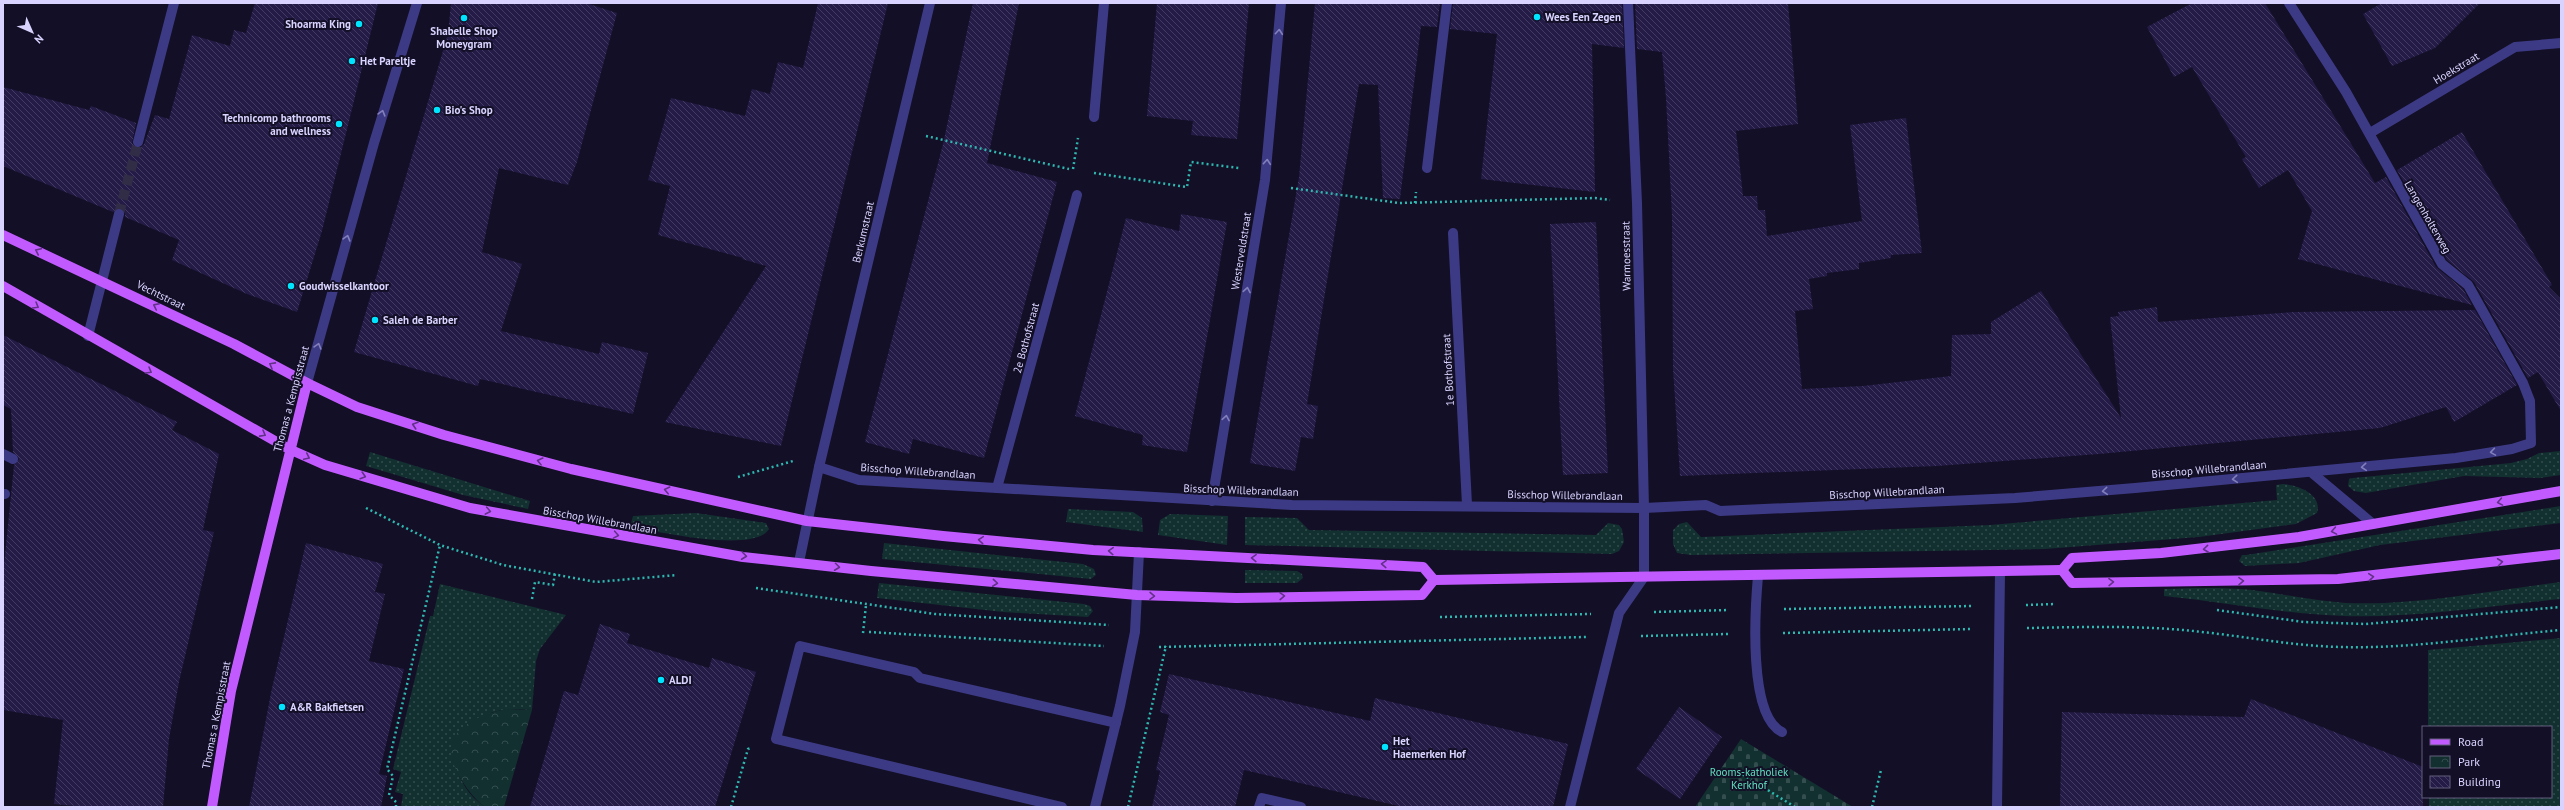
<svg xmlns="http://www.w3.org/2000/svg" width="2564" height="810" font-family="'PT Sans',sans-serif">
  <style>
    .grass { fill: url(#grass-dots) }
    .cemetery { fill: url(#cemetery-stones) }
    .park { fill: url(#park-crowns) }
    .building { fill: url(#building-back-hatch) }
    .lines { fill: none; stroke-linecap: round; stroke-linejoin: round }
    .minor-tunnel { stroke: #312d47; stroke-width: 10; stroke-dasharray: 10 5; stroke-linecap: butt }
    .path { stroke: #2fb8b0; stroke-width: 2.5; stroke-dasharray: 2 3; stroke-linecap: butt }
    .minor { stroke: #3d3a85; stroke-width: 10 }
    .major { stroke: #c25bff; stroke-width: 10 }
    .oneway { stroke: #837fbc }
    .oneway2 { stroke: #623188 }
    .poi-dot { fill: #00e5ff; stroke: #130f26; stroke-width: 1.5 }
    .labels { text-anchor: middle; stroke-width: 4; stroke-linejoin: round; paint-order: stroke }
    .poi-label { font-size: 11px; font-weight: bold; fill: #d9d4ff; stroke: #130f26; text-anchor: start }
    .street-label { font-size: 11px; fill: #d9d4ff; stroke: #130f26 }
    .park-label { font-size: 11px; fill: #5fe0c0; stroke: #130f26 }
  </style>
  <defs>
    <pattern id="grass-dots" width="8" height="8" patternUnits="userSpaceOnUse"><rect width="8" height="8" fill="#12302f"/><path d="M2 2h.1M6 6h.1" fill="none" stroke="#344d4e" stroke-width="1.8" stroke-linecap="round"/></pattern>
    <pattern id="cemetery-stones" width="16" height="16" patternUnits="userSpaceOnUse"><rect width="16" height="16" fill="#12302f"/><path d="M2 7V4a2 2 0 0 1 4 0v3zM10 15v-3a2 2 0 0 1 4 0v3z" fill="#344d4e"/></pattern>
    <pattern id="park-crowns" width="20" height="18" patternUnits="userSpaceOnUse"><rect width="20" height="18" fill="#12302f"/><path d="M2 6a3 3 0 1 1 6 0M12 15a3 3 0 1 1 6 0" fill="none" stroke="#344d4e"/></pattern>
    <pattern id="building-back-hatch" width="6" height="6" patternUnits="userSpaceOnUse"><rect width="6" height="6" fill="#241b47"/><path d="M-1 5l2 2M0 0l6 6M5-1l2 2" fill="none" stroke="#433b63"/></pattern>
  </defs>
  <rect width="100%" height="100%" fill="#130f26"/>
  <!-- grass -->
  <g class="grass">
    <polygon points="2561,451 2561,475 2540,478 2464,476 2366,493 2354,491 2348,486 2349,479 2353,478 2511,463 2527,459 2539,453"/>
    <polygon points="370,452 530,501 528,509 463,495 366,466"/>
    <path d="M2283,484C2297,485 2323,494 2317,513L2296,524L2199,537L2045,549L1691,555L1677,553L1673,544V530L1679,524L1687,522L1701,537L1990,525L2277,500L2276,485Z"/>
    <polygon points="2561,506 2561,523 2380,545 2299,563 2245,566 2239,561 2242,555 2246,555"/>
    <polygon points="1068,509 1133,512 1142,518 1143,532 1066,522"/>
    <path d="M696,513L766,523L769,529C754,554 657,531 630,527L633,516Z"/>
    <polygon points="1170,514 1228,516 1227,545 1158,535 1160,520"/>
    <polygon points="1245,517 1297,518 1309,530 1596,535 1608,523 1619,525 1622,529 1624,542 1619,551 1612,554 1245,545"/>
    <polygon points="884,543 1083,564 1094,569 1096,575 1091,579 882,559"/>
    <polygon points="1245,570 1297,571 1302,574 1303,578 1297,583 1245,583"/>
    <path d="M2561,582V599C2489,606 2416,618 2344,616C2284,614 2224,602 2164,596V589C2194,588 2223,587 2252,590C2284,594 2315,601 2346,603C2413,606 2494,590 2561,582Z"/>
    <polygon points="879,583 1084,604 1090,606 1093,611 1088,617 1003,612 877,598"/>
    <path d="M440,584L566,615L540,649L536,661L532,710C485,706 481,717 451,749C456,772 464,793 485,807H401L403,794L395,792L401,772L393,769L430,616H433Z"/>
    <polygon points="2561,638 2561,807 2429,807 2429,797 2551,797 2551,727 2428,727 2428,650"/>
  </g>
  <!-- cemetery -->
  <polygon class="cemetery" points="1741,739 1853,807 1695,807"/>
  <!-- park -->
  <path class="park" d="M506,709L532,710L504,807H485C469,796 440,755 455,736C467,720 487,713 506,709Z"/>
  <!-- building -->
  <g class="building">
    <polygon points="255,3 378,3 322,231 297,312 247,294 172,260 179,240 125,217 125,212 121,208 113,212 3,166 3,87 89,110 91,106 136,123 132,143 136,148 140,148 144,144 155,115 169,119 192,35 230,46 234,30 246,33"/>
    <polygon points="451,3 586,3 617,13 577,162 568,185 499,168 482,252 522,264 501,331 599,354 602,342 648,353 633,414 480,379 478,386 354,352 448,34"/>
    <polygon points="818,3 888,3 781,446 665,422 766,266 742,259 743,258 658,235 670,186 648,180 671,98 745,116 752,89 770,94 778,62 803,68"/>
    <polygon points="973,3 1019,3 987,163 1057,182 984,458 913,439 909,454 865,442 943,144"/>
    <polygon points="1157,3 1249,3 1237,139 1191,135 1193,121 1147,116"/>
    <polygon points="1315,3 1440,3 1437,27 1421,26 1400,199 1383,198 1378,85 1359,84 1307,404 1318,406 1313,439 1301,437 1295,471 1250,463 1299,177"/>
    <polygon points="1453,3 1622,3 1624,48 1592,44 1595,192 1481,179 1497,34 1450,29"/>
    <polygon points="1635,3 1788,3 1798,124 1736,131 1743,196 1757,196 1758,210 1765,210 1767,236 1862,221 1850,125 1906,118 1922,253 1891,255 1891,258 1859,263 1859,269 1827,273 1827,276 1809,279 1813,309 1795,311 1802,389 1863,386 1951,376 1952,335 1991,334 1991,322 2041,291 2121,418 2110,317 2119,316 2118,312 2157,307 2158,322 2294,312 2475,310 2517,385 2454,422 2446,407 2380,428 2099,454 1937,466 1680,476 1673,369 1672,215 1666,98 1662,52 1637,49"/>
    <polygon points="2192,3 2265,3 2375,183 2386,177 2436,267 2463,289 2472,305 2298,259 2312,211 2288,170 2259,188 2242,159 2246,157 2192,67 2174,77 2147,27"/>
    <polygon points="2382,3 2480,3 2435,48 2392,66 2363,14"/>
    <polygon points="2462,132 2552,285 2549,287 2561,299 2561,411 2538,372 2528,378 2474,282 2447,260 2397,170"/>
    <polygon points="1181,214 1227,222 1187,452 1142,445 1143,435 1075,416 1126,218 1179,231"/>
    <polygon points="1596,222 1608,473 1563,475 1550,224"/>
    <polygon points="3,335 177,422 172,430 219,454 203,530 214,532 179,682 169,739 163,807 86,807 54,804 63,720 3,710 3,575 14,465 19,459 13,452 11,409 3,405"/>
    <polygon points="306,543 383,564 375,592 385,594 369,661 404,669 379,774 387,776 381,807 249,807 272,688"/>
    <polygon points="600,624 630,634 627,643 709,668 712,658 756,672 715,807 530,807 564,691 578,695"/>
    <polygon points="1169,674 1370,721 1375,698 1568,744 1553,807 1403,807 1244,770 1235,807 1152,807 1160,771 1156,770 1169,715 1160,712"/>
    <polygon points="2251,699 2423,767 2423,807 2060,807 2062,712 2244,717"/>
    <polygon points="1679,707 1722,737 1680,799 1636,769"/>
  </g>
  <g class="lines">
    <!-- minor-tunnel -->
    <polyline class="minor-tunnel" points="119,214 138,142"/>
    <!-- path -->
    <g class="path">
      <polyline points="926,136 1069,169"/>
      <polyline points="1073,169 1078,138"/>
      <polyline points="1094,173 1187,187 1191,162 1239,168"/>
      <polyline points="1291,188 1399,203 1595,198 1610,200"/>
      <polyline points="1415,203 1416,192"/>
      <polyline points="738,477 793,461"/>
      <polyline points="366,508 440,545 503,565 596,582 677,575"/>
      <polyline points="756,588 935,614 1109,625"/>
      <polyline points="532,599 535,582 553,585 555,574"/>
      <polyline points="2026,605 2055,604"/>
      <polyline points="1784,609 1973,606"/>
      <polyline points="2217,610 2304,622 2366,624 2561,607"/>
      <polyline points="1654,612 1729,610"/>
      <polyline points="1440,617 1591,614"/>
      <path d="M2027,628C2085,627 2144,625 2202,632C2249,637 2294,646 2341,647C2413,649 2489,636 2561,630"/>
      <polyline points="869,632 1104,646"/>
      <polyline points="863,633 866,605"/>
      <polyline points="1783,633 1972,629"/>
      <polyline points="1641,636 1728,634"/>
      <polyline points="1159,647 1586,637"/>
      <polyline points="1734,769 1795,807"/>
      <polyline points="396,807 396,802 389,795 393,776 387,769 440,545"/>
      <polyline points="731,807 748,749 751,748"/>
      <polyline points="1128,807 1166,646"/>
      <polyline points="1872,807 1881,770"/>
    </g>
    <!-- minor -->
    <g class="minor">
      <polyline points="1094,117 1104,3"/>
      <polyline points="2370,133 2515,47 2561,43"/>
      <polyline points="138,142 174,3"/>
      <polyline points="1427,168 1447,3"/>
      <polyline points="1453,233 1467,505"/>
      <polyline points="88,336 119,214"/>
      <polyline points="307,383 374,143 417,3"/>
      <polyline points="3,454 13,459"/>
      <polyline points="819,467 859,480 1292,505 1644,508 1706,505 1720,511 2015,498 2135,488 2456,458 2512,449 2531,443 2530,401 2523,383 2468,285 2442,264 2346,92 2289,3"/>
      <polyline points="2311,472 2373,524"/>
      <polyline points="997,488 1077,195"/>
      <polyline points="3,494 5,494"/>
      <polyline points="1212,501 1265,180 1281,3"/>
      <polyline points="799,562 819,467 930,3"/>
      <path d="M1758,576C1755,610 1748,716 1782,732"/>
      <polyline points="1062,807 776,739 800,646 914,672 920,678 1116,723"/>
      <polyline points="1095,807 1120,706 1135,632 1139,552"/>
      <polyline points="1259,807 1262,798 1301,807"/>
      <polyline points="1570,807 1619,613 1644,577 1644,508 1637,203 1628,3"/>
      <polyline points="1997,807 2000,572"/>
    </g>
    <!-- major -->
    <g class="major">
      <polyline points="3,235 234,344 307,383 357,407 444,435 571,469 807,521 943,536 1093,550 1423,567 1434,580"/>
      <polyline points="3,286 289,449 325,465 470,508 743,557 871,571 1137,595 1236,598 1422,595 1434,580"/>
      <polyline points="2062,570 2072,558 2161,553 2299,537 2561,491"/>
      <polyline points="2062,570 2072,583 2338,579 2561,554"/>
      <polyline points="1434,580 2062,570"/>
      <polyline points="212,807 231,691 307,383"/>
    </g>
  </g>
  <!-- one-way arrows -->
  <defs><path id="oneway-chevron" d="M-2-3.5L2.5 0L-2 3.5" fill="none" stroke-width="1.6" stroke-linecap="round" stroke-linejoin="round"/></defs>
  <g class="oneway">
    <use href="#oneway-chevron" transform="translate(1279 32) rotate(-85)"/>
    <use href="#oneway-chevron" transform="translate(382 113) rotate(-74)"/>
    <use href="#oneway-chevron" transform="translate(1267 162) rotate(-85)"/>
    <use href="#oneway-chevron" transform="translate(347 238) rotate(-74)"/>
    <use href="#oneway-chevron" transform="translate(1247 290) rotate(-80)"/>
    <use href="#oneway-chevron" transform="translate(318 346) rotate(-74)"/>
    <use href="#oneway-chevron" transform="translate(1226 418) rotate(-80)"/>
    <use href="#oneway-chevron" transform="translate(2493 452) rotate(171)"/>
    <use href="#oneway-chevron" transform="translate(2364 467) rotate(175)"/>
    <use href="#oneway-chevron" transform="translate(2235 479) rotate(175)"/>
    <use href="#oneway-chevron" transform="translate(2105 491) rotate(175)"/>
  </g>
  <g class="oneway2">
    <use href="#oneway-chevron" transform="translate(38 251) rotate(-155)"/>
    <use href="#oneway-chevron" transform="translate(36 306) rotate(30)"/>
    <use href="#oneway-chevron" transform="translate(156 306) rotate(-154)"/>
    <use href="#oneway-chevron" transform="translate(272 365) rotate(-151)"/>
    <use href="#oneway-chevron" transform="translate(149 371) rotate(30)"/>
    <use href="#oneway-chevron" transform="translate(415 425) rotate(-162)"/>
    <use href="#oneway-chevron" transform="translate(263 434) rotate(29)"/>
    <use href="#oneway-chevron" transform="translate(307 457) rotate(25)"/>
    <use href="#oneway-chevron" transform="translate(540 461) rotate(-166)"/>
    <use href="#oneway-chevron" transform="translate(363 476) rotate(17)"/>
    <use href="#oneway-chevron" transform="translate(667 490) rotate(-167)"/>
    <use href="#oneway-chevron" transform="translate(2500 502) rotate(170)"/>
    <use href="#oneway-chevron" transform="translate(488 511) rotate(11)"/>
    <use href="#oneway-chevron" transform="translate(2334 531) rotate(170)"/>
    <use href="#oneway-chevron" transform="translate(616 535) rotate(10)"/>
    <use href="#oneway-chevron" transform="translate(981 540) rotate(-175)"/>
    <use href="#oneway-chevron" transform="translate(2206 549) rotate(174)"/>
    <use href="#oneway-chevron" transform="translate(1111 551) rotate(-177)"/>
    <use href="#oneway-chevron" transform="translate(744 556) rotate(7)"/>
    <use href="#oneway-chevron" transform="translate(1254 558) rotate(-178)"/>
    <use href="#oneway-chevron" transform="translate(2500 562) rotate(-7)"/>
    <use href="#oneway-chevron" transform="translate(1384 564) rotate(-177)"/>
    <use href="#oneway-chevron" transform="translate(837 567) rotate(7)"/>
    <use href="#oneway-chevron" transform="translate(2371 577) rotate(-5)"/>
    <use href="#oneway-chevron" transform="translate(2241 581) rotate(-1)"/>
    <use href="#oneway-chevron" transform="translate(2111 582) rotate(-1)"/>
    <use href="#oneway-chevron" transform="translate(995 583) rotate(6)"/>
    <use href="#oneway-chevron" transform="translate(1152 596) rotate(1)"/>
    <use href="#oneway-chevron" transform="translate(1282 596) rotate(-2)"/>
  </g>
  <!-- markers -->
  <g class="poi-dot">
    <circle cx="1537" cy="17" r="4"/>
    <circle cx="464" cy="18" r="4"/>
    <circle cx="359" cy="24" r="4"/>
    <circle cx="352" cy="61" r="4"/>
    <circle cx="437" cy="110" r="4"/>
    <circle cx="339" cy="124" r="4"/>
    <circle cx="291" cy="286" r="4"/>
    <circle cx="375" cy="320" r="4"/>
    <circle cx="661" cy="680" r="4"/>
    <circle cx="282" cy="707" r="4"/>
    <circle cx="1385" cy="747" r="4"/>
  </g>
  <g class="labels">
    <!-- poi labels -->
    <g class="poi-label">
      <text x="1545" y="21">Wees Een Zegen</text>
      <text x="351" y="28" text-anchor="end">Shoarma King</text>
      <text x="464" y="35" text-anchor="middle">Shabelle Shop<tspan x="464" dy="13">Moneygram</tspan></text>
      <text x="360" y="65">Het Pareltje</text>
      <text x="445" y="114">Bio's Shop</text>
      <text x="331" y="122" text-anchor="end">Technicomp bathrooms<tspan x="331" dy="13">and wellness</tspan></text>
      <text x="299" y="290">Goudwisselkantoor</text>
      <text x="383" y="324">Saleh de Barber</text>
      <text x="669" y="684">ALDI</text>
      <text x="290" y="711">A&amp;R Bakfietsen</text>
      <text x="1393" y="745">Het<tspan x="1393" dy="13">Haemerken Hof</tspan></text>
    </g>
    <!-- street labels -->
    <g class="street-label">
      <text transform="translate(2456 68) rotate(-31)" y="4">Hoekstraat</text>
      <text transform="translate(2428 217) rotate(60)" y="4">Langenholterweg</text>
      <text transform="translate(863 232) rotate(-77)" y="4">Berkumstraat</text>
      <text transform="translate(1241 251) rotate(-81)" y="4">Westerveldstraat</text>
      <text transform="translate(1626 256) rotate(-91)" y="4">Warmoesstraat</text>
      <text transform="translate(161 295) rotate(26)" y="4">Vechtstraat</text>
      <text transform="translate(1026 338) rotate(-75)" y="4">2e Bothofstraat</text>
      <text transform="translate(1448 370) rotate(-93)" y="4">1e Bothofstraat</text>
      <text transform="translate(291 399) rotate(-75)" y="4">Thomas a Kempisstraat</text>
      <text transform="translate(2209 469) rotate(-5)" y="4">Bisschop Willebrandlaan</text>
      <text transform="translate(918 471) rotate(4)" y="4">Bisschop Willebrandlaan</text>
      <text transform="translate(1241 490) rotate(2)" y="4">Bisschop Willebrandlaan</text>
      <text transform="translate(1887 492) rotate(-3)" y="4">Bisschop Willebrandlaan</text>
      <text transform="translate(1565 495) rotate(1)" y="4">Bisschop Willebrandlaan</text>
      <text transform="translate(600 520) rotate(10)" y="4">Bisschop Willebrandlaan</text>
      <text transform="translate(216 715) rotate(-79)" y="4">Thomas a Kempisstraat</text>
    </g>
    <!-- park labels -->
    <g class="park-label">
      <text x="1749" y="776">Rooms-katholiek<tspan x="1749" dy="13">Kerkhof</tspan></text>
    </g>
  </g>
  <!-- border -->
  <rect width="2564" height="810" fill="none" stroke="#d9d4ff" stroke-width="8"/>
  <!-- legend -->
  <rect x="2422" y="726" width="130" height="72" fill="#130f26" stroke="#625e7d"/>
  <rect x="2430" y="739" width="20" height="6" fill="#c25bff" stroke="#625e7d"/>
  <text x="2458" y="746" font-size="12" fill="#d9d4ff">Road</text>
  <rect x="2430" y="756" width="20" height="12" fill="url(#park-crowns)" stroke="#625e7d"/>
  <text x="2458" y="766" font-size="12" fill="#d9d4ff">Park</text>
  <rect x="2430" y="776" width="20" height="12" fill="url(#building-back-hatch)" stroke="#625e7d"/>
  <text x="2458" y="786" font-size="12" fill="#d9d4ff">Building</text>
  <!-- north arrow -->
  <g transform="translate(32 32) rotate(135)" stroke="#130f26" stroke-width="3" paint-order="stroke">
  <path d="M0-3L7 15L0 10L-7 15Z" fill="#d9d4ff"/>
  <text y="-6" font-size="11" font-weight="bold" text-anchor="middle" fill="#d9d4ff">N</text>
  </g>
</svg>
